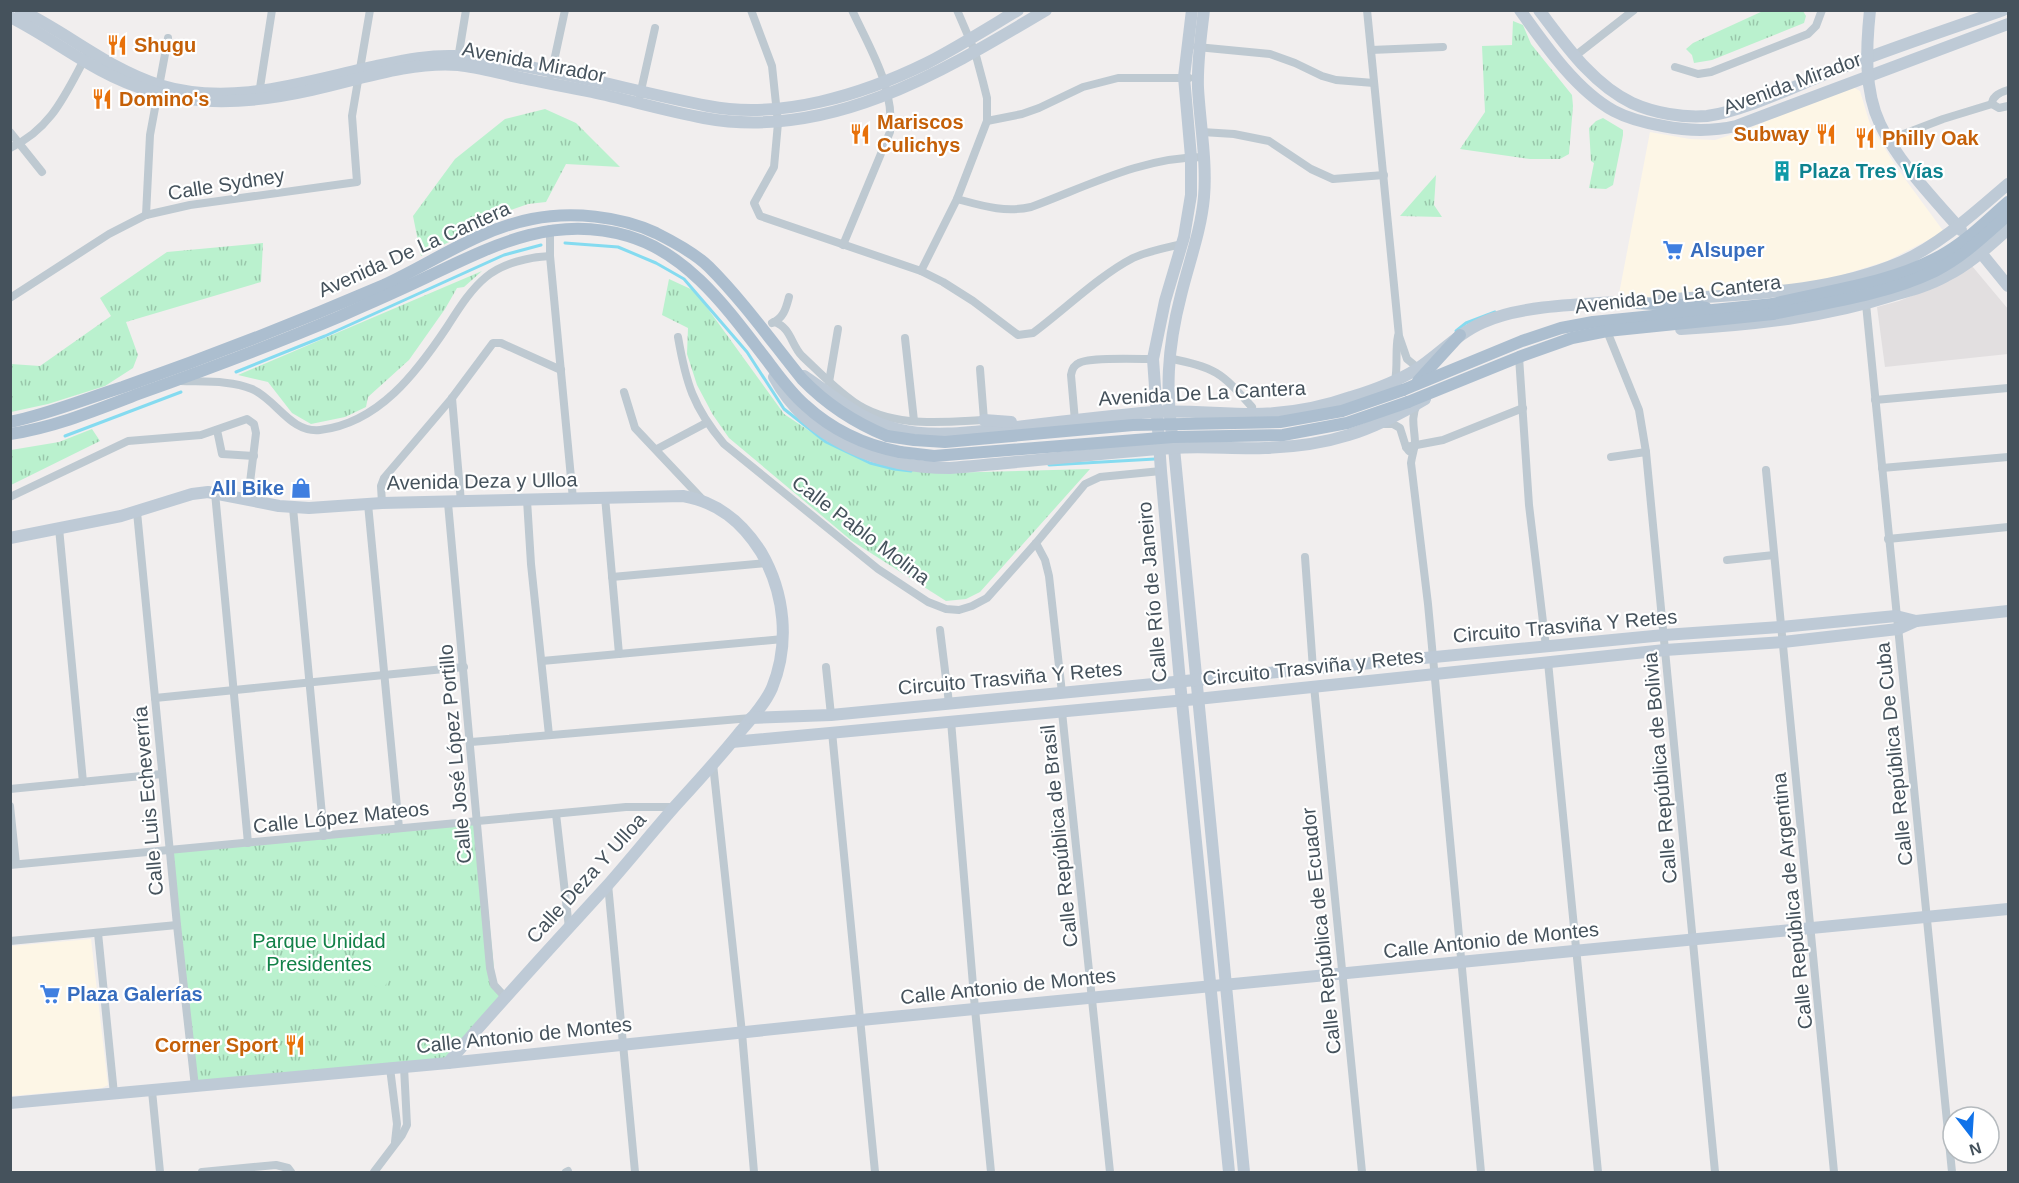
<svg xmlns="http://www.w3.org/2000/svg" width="2019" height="1183" font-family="Helvetica,sans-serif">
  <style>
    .commercial { fill: #fdf6e6 }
    .education { fill: #e2dfe0 }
    .grass { fill: url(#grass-tufts) }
    .pitch { fill: #baf1ce }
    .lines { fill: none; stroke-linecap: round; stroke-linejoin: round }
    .stream { stroke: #85dbf0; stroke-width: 3 }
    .street { stroke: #bec9d1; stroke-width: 8 }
    .secondary { stroke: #becad6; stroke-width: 12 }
    .primary { stroke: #acbecf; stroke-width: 12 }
    .primary-bridge { stroke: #acbecf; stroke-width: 12 }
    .labels { text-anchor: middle; stroke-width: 4.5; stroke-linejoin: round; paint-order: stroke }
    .food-label { font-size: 20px; font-weight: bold; fill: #c56008; stroke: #fff; text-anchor: start }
    .street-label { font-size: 20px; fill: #45525c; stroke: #fff }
    .culture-label { font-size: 20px; font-weight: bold; fill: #0d838f; stroke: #fff; text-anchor: start }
    .shop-label { font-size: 20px; font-weight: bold; fill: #366cbe; stroke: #fff; text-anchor: start }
    .park-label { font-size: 20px; fill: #128148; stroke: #fff }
  </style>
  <defs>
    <pattern id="grass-tufts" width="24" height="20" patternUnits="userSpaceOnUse" patternTransform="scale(1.5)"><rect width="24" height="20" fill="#baf1ce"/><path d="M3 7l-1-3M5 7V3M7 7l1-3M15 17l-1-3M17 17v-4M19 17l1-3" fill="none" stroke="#99c6aa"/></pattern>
  </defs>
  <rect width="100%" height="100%" fill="#f1eeee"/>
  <!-- commercial -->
  <g class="commercial">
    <polygon points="1851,86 1860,91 1870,124 1897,168 1944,232 1887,261 1823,281 1765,290 1618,299 1650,132 1690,139 1715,140 1745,130"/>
    <polygon points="91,939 108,1085 102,1088 11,1096 11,946"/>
  </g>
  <!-- education -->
  <polygon class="education" points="1972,266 2008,309 2008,354 1885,367 1877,307 1899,301 1937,286"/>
  <!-- grass -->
  <g class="grass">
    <polygon points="1763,11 1803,11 1806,16 1804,23 1712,60 1694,63 1692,55 1686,49 1693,43"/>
    <polygon points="1513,21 1523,25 1531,44 1572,95 1573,106 1569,154 1560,159 1530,159 1460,149 1485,112 1482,46 1512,45"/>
    <polygon points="545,109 576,123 620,167 566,164 546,202 528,204 474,223 451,241 421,256 413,216 455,159 505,119"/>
    <polygon points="1603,118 1623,130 1623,135 1613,185 1606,189 1589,188 1594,163 1591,161 1589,128 1596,121"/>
    <polygon points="1436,175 1434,205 1442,217 1400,216"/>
    <polygon points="263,243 261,282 126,322 138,355 133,368 105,386 48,404 11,412 11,364 40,366 111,316 100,298 167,252"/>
    <polygon points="482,271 464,287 457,288 445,309 409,360 368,397 366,407 345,417 311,424 292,413 268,382 238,375"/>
    <polygon points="669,279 695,291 784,414 826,442 870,463 894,469 943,473 1090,469 980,592 966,599 946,601 852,541 729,438 713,415 697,385 687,354 688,328 662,315"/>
    <polygon points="92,429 100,441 11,485 11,450 59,442"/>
    <polygon points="479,818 496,989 503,999 450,1059 196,1084 169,847"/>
  </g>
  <!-- pitch -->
  <polygon class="pitch" points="382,946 401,956 383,990 364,980"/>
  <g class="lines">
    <!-- stream -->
    <g class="stream">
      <polyline points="565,243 618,247 656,263 684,279 747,352 784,409 826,442 870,463 894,469 911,471"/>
      <polyline points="1456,331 1466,323 1495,312"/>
      <polyline points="236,372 325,336 504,255 541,245"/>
      <polyline points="65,436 181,392"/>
      <polyline points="1049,465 1155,459"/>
    </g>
    <!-- street -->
    <g class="street">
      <path d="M751,10L772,66L778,123L774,167L754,203L760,216L921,271L943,282L973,301L1018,335L1033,333C1064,310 1100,275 1133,258C1148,251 1165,248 1182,244"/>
      <polyline points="1367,10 1399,336 1407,359 1418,368"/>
      <polyline points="1197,47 1270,54 1295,63 1322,76 1336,80 1374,83"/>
      <polyline points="1371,50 1443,47"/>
      <polyline points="1575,56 1634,10"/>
      <polyline points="458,59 466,10"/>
      <polyline points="1675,67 1698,74 1711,72 1808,34 1816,26 1822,10"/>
      <polyline points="551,75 565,10"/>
      <polyline points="259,94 272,10"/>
      <polyline points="640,95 655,28"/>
      <path d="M1992,104C1992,96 2001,92 2008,90"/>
      <polyline points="987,121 1022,114 1039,108 1083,87 1118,78 1189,78"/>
      <polyline points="10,132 42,172"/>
      <polyline points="1202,132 1234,134 1269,141 1311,169 1333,179 1384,175"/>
      <polyline points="1888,140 1943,119 1992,104 1999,108 2008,106"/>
      <path d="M10,148C51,129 65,95 85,58"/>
      <path d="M957,199C983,206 1005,213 1031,207C1088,186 1142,157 1204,157"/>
      <polyline points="146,215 150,135 168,38"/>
      <polyline points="550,229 550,256 573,499"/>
      <path d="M843,245L890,132C895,88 870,49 852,10"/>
      <polyline points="921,271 957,199 987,121 987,98 983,82 975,52 957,10"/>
      <polyline points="10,298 109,234 146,215 190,205 357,182 352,116 370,10"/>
      <polyline points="1866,304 1952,1172"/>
      <path d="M774,322C791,327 791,345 802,356C819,372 835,389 854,402C891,428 941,422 984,420L980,369"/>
      <path d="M772,323C784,318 786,308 789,297"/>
      <polyline points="1607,331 1639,410 1646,452 1715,1172"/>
      <path d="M678,337C686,383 693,407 724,444L878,569L928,602L946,609L959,610L972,606L987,598L1036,543L1085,484L1100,477L1161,471"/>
      <polyline points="905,338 914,421"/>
      <polyline points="1519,357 1529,505 1546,647"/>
      <path d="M1168,358C1216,368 1220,371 1252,407"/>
      <path d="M180,381C203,382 231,380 252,389C277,400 290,433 320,430C379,423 417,372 447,327C458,310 470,290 486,277C503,263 529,257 550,256"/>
      <path d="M1395,381C1398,366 1395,351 1398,336"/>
      <polyline points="829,382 838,329"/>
      <polyline points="624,392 635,428 702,499"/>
      <polyline points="452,398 461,502"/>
      <polyline points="1875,400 2008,388"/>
      <path d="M1417,404C1410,419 1415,429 1415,444C1414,450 1412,456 1411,463L1428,604L1481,1172"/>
      <path d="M1075,421L1071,375C1072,369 1074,365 1079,363C1089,357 1138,359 1153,359"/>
      <polyline points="1383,424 1393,424 1400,428 1406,447 1409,451"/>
      <polyline points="217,430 222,454 254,456"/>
      <polyline points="1406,447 1443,440 1523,408"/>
      <polyline points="657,449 706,423"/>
      <polyline points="1611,457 1646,452"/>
      <polyline points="1882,468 2008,457"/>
      <polyline points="1766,470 1834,1172"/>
      <polyline points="215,493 248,843"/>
      <polyline points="10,497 128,441 201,435 247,419 254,424 256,433 248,499"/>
      <polyline points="605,497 619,654"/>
      <polyline points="527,500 531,564 549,735"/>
      <polyline points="382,503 381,486 384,478 452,398 493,343 501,343 561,370"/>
      <polyline points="448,503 490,968 494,985 505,997"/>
      <polyline points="368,504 399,828"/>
      <polyline points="293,508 324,836"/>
      <polyline points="137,512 177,925 195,1087"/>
      <polyline points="59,528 83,782"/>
      <polyline points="1888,539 2008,527"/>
      <polyline points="1036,543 1045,560 1049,576 1062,693"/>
      <polyline points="1305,557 1313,669"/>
      <polyline points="1727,560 1774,555"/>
      <polyline points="612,577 767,563"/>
      <polyline points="940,630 949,703"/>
      <polyline points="542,661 783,639"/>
      <polyline points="1548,662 1598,1172"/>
      <polyline points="826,667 831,715"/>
      <polyline points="1314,686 1362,1172"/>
      <polyline points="155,698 464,667"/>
      <polyline points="1062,712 1110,1172"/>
      <polyline points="951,721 975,1009 991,1172"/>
      <polyline points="832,732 875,1172"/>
      <polyline points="471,742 751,718"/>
      <polyline points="713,764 742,1033 754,1172"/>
      <polyline points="10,789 162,774"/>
      <polyline points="10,806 16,864"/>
      <polyline points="556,814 569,928"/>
      <polyline points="10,865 626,807 675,807"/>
      <polyline points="608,884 635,1172"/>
      <polyline points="98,933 114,1094"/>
      <polyline points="10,941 177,925"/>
      <polyline points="390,1068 397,1124 395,1142"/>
      <polyline points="152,1091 160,1172"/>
      <polyline points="202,1172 276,1165 288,1168 291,1172"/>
      <polyline points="374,1172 402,1135 407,1125 404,1067"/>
      <polyline points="566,1172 568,1171"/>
    </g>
    <!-- secondary -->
    <g class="secondary">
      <path d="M20,10C68,33 108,69 159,85C234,108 309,80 382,65C406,60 430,55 455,56C474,56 493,61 512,64C578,75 642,93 708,106C780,120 862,95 927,63C958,47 988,28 1018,10"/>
      <polyline points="1192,10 1184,77 1191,157 1191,195 1184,237 1165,301 1153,359 1161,471 1180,682 1229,1172"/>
      <path d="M1204,10C1201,36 1197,62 1198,88C1200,124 1207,161 1204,197C1201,231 1189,262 1181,295C1167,349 1165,393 1174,448L1244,1172"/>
      <path d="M1520,10C1545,45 1576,90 1614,111C1629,119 1646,123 1663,126C1688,131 1710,132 1736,126L2008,24"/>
      <path d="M1539,10C1565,44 1592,84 1632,103C1654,113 1683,118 1707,116C1745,111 1799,84 1836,70C1891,48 1947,30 2003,10"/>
      <path d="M1870,10C1866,48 1864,90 1880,124C1898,162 1934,199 1961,230"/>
      <path d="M10,17C42,33 70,54 100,70C170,108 236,107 312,90C357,80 412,61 458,65C479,67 501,74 522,78C545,83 569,87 592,92C629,100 666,111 704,118C829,141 942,72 1046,10"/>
      <polyline points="1977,248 2008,286"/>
      <path d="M1662,300C1741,294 1827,294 1901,262C1941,244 1975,212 2008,184"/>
      <path d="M1681,329C1753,325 1826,317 1894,295C1912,290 1930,285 1946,276C1970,264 1989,246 2008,229"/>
      <path d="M804,376C834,396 859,420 897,429C932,438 973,432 1009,428C1057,422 1105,416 1153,412C1186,410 1220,414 1253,414C1286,414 1320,408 1351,397C1374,390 1396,382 1417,369C1440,354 1458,333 1484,322C1523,304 1592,304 1635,301"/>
      <path d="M774,377C808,441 881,468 950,468C1024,462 1099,453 1173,448C1204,446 1234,449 1265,448C1329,446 1370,432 1425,399"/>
      <polyline points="984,420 1011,422"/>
      <path d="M10,538L121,516L192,494L208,492L279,506L309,508L382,503L683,496C718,502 742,522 761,552C785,593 790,644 772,688C765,704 751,719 740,732C720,757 699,780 677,804C653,831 630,860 606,887C553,945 499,1003 448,1063"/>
      <polyline points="751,718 831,715 1664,635 1781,627 1896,616 1916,621"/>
      <polyline points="732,742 1197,699 1665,650 1783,642 1898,629 1916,621 2008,611"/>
      <polyline points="10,1103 448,1063 861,1020 2008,909"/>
    </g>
    <!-- primary -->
    <g class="primary">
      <path d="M1626,302C1653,305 1679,303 1706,308"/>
      <polyline points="1418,381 1460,335"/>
      <polyline points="1403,390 1522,341 1561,328 1593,322 1773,304"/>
      <polyline points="1408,402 1519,357 1572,338 1607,331 1773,314"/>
      <path d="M10,422C49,414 85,399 123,387C211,356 298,322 384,285C432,263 479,229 532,219C571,211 620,216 656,233C674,242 695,253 709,267C743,301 772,342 802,379C827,405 853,422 887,436"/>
      <path d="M10,434C56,427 99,409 141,393C208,369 275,344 341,316C370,303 400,290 429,276C494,245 554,214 628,236C689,254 728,310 766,359C778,375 790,392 805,405C832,430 864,445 900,452"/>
    </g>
    <!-- primary-bridge -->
    <g class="primary-bridge">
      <path d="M1773,304C1829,290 1889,284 1940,256C1965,243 1987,220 2008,202"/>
      <path d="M1773,314C1826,303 1885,295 1935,271C1962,258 1985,235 2008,215"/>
      <polyline points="887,436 914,440 945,442 1133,425 1280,422 1342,411 1403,390"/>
      <polyline points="900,452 934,456 1173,437 1283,435 1347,423 1408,402"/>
    </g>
  </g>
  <!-- icons -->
  <defs>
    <g id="restaurant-bare" transform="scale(1.62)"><path d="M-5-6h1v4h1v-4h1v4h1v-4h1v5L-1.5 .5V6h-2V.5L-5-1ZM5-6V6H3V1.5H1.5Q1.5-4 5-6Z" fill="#e8710a" stroke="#fff" stroke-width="2.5" paint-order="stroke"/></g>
    <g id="building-bare" transform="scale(1.62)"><path d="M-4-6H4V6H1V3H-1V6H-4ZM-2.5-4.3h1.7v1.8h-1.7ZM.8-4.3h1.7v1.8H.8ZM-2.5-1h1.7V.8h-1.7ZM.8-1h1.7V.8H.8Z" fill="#0f9aa8" stroke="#fff" stroke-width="2.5" paint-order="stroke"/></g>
    <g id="supermarket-bare" transform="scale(1.62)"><path d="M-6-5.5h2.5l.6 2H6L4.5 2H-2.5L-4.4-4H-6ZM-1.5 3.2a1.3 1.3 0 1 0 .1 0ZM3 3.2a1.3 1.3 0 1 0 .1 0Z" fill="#3f7fe0" stroke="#fff" stroke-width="2.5" paint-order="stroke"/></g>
    <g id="shop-bare" transform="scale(1.62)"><path d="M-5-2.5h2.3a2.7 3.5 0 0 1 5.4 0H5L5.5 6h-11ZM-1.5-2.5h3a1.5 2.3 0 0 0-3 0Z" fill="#3f7fe0" stroke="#fff" stroke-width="2.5" paint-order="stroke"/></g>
  </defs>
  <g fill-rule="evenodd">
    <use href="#restaurant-bare" x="117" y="45"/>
    <use href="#restaurant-bare" x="102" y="99"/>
    <use href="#restaurant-bare" x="860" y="134"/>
    <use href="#restaurant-bare" x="1826" y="134"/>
    <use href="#restaurant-bare" x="1865" y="138"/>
    <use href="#building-bare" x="1782" y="171"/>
    <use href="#supermarket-bare" x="1673" y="250"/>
    <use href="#shop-bare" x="301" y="488"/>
    <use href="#supermarket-bare" x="50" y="994"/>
    <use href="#restaurant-bare" x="295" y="1045"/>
  </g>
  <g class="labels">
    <!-- food labels -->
    <g class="food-label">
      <text x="134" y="52">Shugu</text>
      <text x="119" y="106">Domino's</text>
      <text x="877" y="129">Mariscos<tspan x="877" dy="23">Culichys</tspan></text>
      <text x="1809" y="141" text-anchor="end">Subway</text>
      <text x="1882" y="145">Philly Oak</text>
      <text x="278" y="1052" text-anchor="end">Corner Sport</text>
    </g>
    <!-- street labels -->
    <g class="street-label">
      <text transform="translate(534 62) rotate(11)" y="7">Avenida Mirador</text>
      <text transform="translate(1792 83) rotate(-20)" y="7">Avenida Mirador</text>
      <text transform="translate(226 184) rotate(-9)" y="7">Calle Sydney</text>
      <text transform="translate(414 249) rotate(-24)" y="7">Avenida De La Cantera</text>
      <text transform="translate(1678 294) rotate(-7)" y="7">Avenida De La Cantera</text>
      <text transform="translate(1202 393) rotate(-3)" y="7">Avenida De La Cantera</text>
      <text transform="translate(482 481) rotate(-1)" y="7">Avenida Deza y Ulloa</text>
      <text transform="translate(861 530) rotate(37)" y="7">Calle Pablo Molina</text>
      <text transform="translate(1152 592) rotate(-95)" y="7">Calle Río de Janeiro</text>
      <text transform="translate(1565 626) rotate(-5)" y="7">Circuito Trasviña Y Retes</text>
      <text transform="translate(1313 667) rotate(-6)" y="7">Circuito Trasviña y Retes</text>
      <text transform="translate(1010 678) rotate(-5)" y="7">Circuito Trasviña Y Retes</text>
      <text transform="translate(455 754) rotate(-95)" y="7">Calle José López Portillo</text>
      <text transform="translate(1894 754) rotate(-96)" y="7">Calle República De Cuba</text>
      <text transform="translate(1660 768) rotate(-95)" y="7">Calle República de Bolivia</text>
      <text transform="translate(148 801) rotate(-95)" y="7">Calle Luis Echeverría</text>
      <text transform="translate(341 817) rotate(-6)" y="7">Calle López Mateos</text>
      <text transform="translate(1059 836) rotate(-96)" y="7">Calle República de Brasil</text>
      <text transform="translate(586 878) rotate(-48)" y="7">Calle Deza Y Ulloa</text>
      <text transform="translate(1792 901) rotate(-96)" y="7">Calle República de Argentina</text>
      <text transform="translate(1321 931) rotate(-96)" y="7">Calle República de Ecuador</text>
      <text transform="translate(1491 940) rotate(-6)" y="7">Calle Antonio de Montes</text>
      <text transform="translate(1008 986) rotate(-6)" y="7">Calle Antonio de Montes</text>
      <text transform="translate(524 1035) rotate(-6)" y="7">Calle Antonio de Montes</text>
    </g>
    <!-- culture labels -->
    <g class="culture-label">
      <text x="1799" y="178">Plaza Tres Vías</text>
    </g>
    <!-- shop labels -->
    <g class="shop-label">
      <text x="1690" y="257">Alsuper</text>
      <text x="284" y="495" text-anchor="end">All Bike</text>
      <text x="67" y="1001">Plaza Galerías</text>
    </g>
    <!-- park labels -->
    <g class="park-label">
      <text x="319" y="948">Parque Unidad<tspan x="319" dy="23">Presidentes</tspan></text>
    </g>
  </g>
  <!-- border -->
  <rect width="2019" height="1183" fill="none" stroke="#45525c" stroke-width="24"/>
  <!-- north arrow -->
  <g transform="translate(1971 1135) rotate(163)"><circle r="28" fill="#ffffff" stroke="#b5babe" stroke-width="1.5"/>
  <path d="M0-4.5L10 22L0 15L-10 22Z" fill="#1072e9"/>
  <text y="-9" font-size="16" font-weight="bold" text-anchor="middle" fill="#45525c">N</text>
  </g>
</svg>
